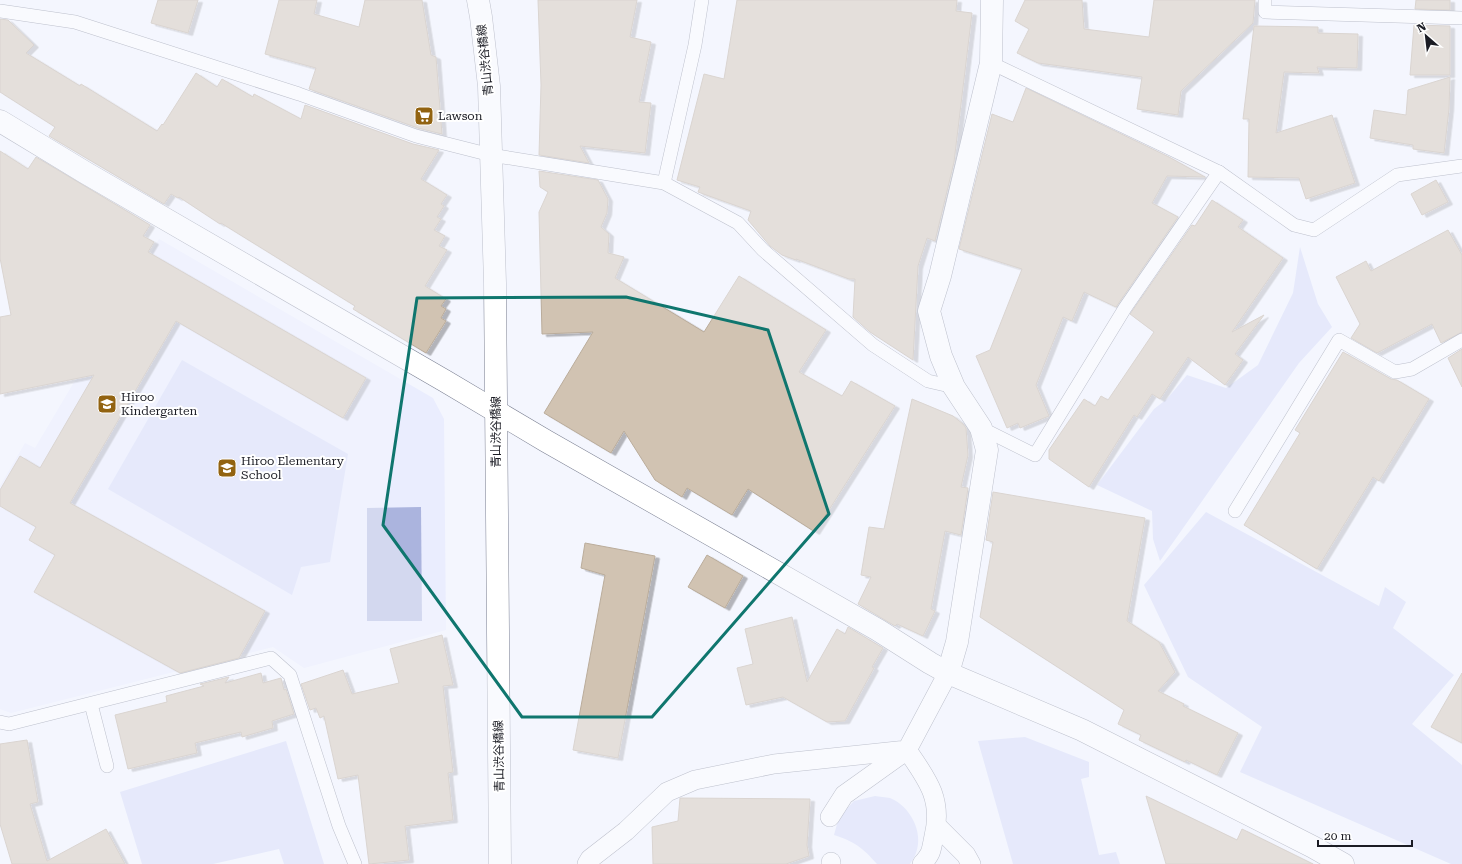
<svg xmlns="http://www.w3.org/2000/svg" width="1462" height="864" font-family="'Roboto Serif','Noto Sans JP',serif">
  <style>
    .built { fill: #eaedfe }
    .green { fill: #d4daf9 }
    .water { fill: #abb4de }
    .building { fill: #d1c3b2; stroke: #baac9b; filter: url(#shadow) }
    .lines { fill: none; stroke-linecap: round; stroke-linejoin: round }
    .service-casing { stroke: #7c8193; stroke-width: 14 }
    .pedestrian-casing { stroke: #7c8193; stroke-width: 20 }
    .minor-casing { stroke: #7c8193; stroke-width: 23 }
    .tertiary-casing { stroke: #7c8193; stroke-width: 23 }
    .service { stroke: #fff; stroke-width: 13 }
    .pedestrian { stroke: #fff; stroke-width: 19 }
    .minor { stroke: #fff; stroke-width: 22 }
    .tertiary { stroke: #fff; stroke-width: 22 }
    .marked { fill: none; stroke: #0f766e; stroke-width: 3; stroke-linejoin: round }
    .labels { text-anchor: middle; stroke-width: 4; stroke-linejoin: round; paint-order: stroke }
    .street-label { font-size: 12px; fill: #1b1c24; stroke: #fff }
    .poi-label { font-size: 12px; fill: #1b1c24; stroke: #fff; text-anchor: start }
  </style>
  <defs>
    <filter id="shadow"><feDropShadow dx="4.5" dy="2.5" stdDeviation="0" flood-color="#0004"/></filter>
  </defs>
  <rect width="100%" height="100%" fill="#f4f6fe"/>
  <!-- built -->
  <polygon class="built" points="159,239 433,398 444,419 446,630 304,668 273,647 11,713 0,709 0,486 25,443 35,448"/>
  <!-- green -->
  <g class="green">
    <polygon points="1300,247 1318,304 1332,327 1299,363 1160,561 1153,539 1152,511 1097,485 1154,409 1167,399 1187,375 1226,388 1258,365 1293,293"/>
    <polygon points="182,360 348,454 330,562 301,567 292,595 108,489"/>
    <polygon points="1206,512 1379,606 1385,587 1406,602 1393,628 1454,675 1412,724 1462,765 1462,864 1451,864 1240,772 1262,727 1188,677 1144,585"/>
    <polygon points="1025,737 1089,762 1089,777 1081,779 1099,855 1116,852 1120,864 1013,864 978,741"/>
    <polygon points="286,741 324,864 284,864 279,849 213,864 142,864 120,792"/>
    <path d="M875,796C879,797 886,797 890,798C910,806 924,832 916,853C915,857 912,860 910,864H877C862,847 855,842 834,835L839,817L854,801Z"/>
  </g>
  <!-- water -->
  <polygon class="water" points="421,507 422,621 367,621 367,508"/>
  <!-- building -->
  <g class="building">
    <polygon points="158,0 198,0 188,33 151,23"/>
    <polygon points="279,0 317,0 314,14 359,27 365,0 422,0 431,55 436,57 442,134 418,128 309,89 316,68 265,54"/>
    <polygon points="538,0 637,0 630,37 651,42 639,102 651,103 645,153 580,146 589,163 539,155 541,85"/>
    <polygon points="737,0 957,0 956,11 972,13 954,162 935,241 927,238 918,266 913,360 870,332 853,317 855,279 849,279 796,259 796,260 782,255 770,246 748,220 751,211 698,192 700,187 677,180 704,74 724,79"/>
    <polygon points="1025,0 1082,0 1084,29 1149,37 1154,0 1255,0 1253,23 1181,91 1178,115 1137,109 1142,77 1038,63 1017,53 1029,29 1015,21"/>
    <polygon points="1416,0 1450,0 1450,10 1415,9"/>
    <polygon points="0,19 8,20 34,45 26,53 80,86 81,84 157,131 162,124 163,125 196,73 217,87 222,79 253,97 254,94 301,119 305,105 413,144 439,150 421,179 447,195 441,204 444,206 437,217 441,219 434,230 445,236 439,246 447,250 425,286 446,299 441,306 446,309 441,318 446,321 426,353 353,309 355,306 221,223 220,224 179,197 178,198 171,194 164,204 49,136 55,127 0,92"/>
    <polygon points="1414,25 1450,26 1450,75 1410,75"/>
    <polygon points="1254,26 1318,27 1318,33 1358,34 1357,68 1317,67 1319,73 1284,72 1276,133 1332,115 1355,183 1306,199 1299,178 1248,177 1249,119 1243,119"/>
    <polygon points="1450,77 1449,109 1444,153 1413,149 1413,145 1370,138 1374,110 1406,115 1408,90"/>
    <polygon points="1026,88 1169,157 1205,177 1167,176 1152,203 1178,217 1116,307 1084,292 1072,321 1063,317 1036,385 1049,416 1020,428 1018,423 1007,428 976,356 990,350 1022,269 959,249 992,114 1013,122"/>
    <polygon points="0,151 28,169 36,157 150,225 143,236 154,242 148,252 366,378 343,418 176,321 70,503 265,611 239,658 180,673 34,592 55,555 29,540 36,527 0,506 0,490 20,456 40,468 94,375 0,394 0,317 11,315 0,258"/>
    <polygon points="539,171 598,180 608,199 607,213 601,227 609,234 608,253 624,257 615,278 704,332 739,276 826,330 799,372 842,396 851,381 895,406 815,532 748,489 732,515 687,488 682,497 655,480 624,431 611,453 544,413 593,332 542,334 539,212 548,192 540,187"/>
    <polygon points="1436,180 1448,202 1422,215 1411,194"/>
    <polygon points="1212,200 1243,220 1238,227 1283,258 1232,332 1264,315 1235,354 1243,360 1225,385 1188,357 1160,399 1152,394 1137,417 1134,415 1089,487 1049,459 1049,450 1084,399 1095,406 1101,396 1108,400 1154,332 1130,314 1192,225 1195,226"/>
    <polygon points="1448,230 1462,255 1462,332 1441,343 1432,324 1377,353 1351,338 1360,324 1336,277 1366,261 1371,271"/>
    <polygon points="1462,349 1462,387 1448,358"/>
    <polygon points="1343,352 1391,379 1397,380 1429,399 1379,481 1373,477 1317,569 1244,525 1300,433 1295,430"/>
    <polygon points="912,399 953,416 963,424 966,428 968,455 961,487 968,488 961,535 945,531 931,609 935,611 923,636 897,624 895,626 858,604 871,577 861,575 869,527 884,529"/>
    <polygon points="993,492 1145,518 1127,621 1159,642 1175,672 1158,691 1184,704 1183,706 1238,733 1217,775 1186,760 1185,762 1139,740 1141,735 1118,724 1124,710 980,617 993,542 986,540"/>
    <polygon points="585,543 655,556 618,758 573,750 605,575 581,568"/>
    <polygon points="707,555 743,576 725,608 688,587"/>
    <polygon points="792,617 807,682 837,629 845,634 848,627 883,648 872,667 874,668 845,721 827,722 783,697 746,705 737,668 753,664 745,629"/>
    <polygon points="442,635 453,685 443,686 453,772 448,773 453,820 405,826 409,860 369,864 358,775 338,779 324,716 320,718 316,708 310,710 301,684 343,670 352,694 399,683 390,649"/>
    <polygon points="261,673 263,683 281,678 284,690 286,689 294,714 272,721 273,728 242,737 241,732 195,743 197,753 128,769 115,715 167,702 166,696 204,686 200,684 229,677 225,683"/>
    <polygon points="1462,673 1462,743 1431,727"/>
    <polygon points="27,740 38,802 30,804 47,861 106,829 125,864 12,864 0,824 0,744"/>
    <polygon points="1146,796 1237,840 1242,829 1313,864 1166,864"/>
    <polygon points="680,798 810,799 807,845 809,856 786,864 653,864 652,827 678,821"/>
  </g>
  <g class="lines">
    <!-- service casing -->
    <g class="service-casing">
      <g id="service">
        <polyline points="1265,0 1265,12 1462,18"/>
        <polyline points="0,11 75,22 299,94 416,136 491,155 664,183 738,223 763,250 873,345 928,381 954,387"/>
        <polyline points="991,63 1219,172 1294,225 1314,230 1397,175 1462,166"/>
        <polyline points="664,183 695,45 702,0"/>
        <polyline points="981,428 1035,455 1125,308 1219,172"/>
        <polyline points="1235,511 1339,340 1395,372 1412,369 1462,340"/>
        <polyline points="91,704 107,766"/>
        <polyline points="0,722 9,724 271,658 290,675 339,826 355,864"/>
      </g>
    </g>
    <!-- pedestrian casing -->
    <g class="pedestrian-casing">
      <g id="pedestrian">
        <path d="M830,817L844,795L907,750C927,779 943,799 934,836C931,851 932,853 922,864"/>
        <polyline points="937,826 966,855 971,864"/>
        <polyline points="831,862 831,864"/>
        <polyline points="587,864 590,859 626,831 667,792 695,780 774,764 907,750 948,673"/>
      </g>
    </g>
    <!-- minor casing -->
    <g class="minor-casing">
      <g id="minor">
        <polyline points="0,121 86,173 445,381 546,441 878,630 930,663 948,673 1082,730 1313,847 1343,864"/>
        <polyline points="948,673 957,642 987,450 981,428 954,387 941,356 929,311 940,276 991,63 992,0"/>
      </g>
    </g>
    <!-- tertiary casing -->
    <g class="tertiary-casing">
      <polyline id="tertiary" points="478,0 481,17 489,86 495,283 500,864"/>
    </g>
    <!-- service -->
    <use href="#service" class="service"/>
    <!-- pedestrian -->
    <use href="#pedestrian" class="pedestrian"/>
    <!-- minor -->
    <use href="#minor" class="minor"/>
    <!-- tertiary -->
    <use href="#tertiary" class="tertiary"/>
  </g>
  <!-- marked area -->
  <path d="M0 0H1462V864H0ZM626,297L768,330L829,514L652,717H522L383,525L417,298Z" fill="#f4f6fe" fill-opacity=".55" fill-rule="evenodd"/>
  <path class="marked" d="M626,297L768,330L829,514L652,717H522L383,525L417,298Z"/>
  <!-- icons -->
  <defs>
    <g id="supermarket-square" transform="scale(1)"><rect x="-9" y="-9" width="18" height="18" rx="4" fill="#926311" stroke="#fff"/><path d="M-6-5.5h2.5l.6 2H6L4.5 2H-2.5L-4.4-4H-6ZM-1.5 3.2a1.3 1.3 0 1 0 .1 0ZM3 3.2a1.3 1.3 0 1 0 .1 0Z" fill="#fff"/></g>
    <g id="school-square" transform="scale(1)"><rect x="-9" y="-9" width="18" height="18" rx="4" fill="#926311" stroke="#fff"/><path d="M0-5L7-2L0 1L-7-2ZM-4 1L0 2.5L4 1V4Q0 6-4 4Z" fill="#fff"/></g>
  </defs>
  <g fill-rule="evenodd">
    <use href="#supermarket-square" x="424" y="116"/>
    <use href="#school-square" x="107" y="404"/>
    <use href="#school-square" x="227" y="468"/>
  </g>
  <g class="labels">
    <!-- street labels -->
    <g class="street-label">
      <text transform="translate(485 60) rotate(-96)" y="4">青山渋谷橋線</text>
      <text transform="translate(496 432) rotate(-90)" y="4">青山渋谷橋線</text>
      <text transform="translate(499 756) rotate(-91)" y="4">青山渋谷橋線</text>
    </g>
    <!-- poi labels -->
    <g class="poi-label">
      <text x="438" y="120">Lawson</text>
      <text x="121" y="401">Hiroo<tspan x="121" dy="14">Kindergarten</tspan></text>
      <text x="241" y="465">Hiroo Elementary<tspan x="241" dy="14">School</tspan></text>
    </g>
  </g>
  <!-- north arrow -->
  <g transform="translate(1426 36) rotate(332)" stroke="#ffffff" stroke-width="3" paint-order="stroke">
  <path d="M0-3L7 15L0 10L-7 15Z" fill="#1b1c24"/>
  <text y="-6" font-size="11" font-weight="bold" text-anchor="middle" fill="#1b1c24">N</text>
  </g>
  <!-- scale -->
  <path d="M1318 840v6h94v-6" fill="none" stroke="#1b1c24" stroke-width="2"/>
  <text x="1324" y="840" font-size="12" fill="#1b1c24" stroke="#ffffff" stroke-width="3" paint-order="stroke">20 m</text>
</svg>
